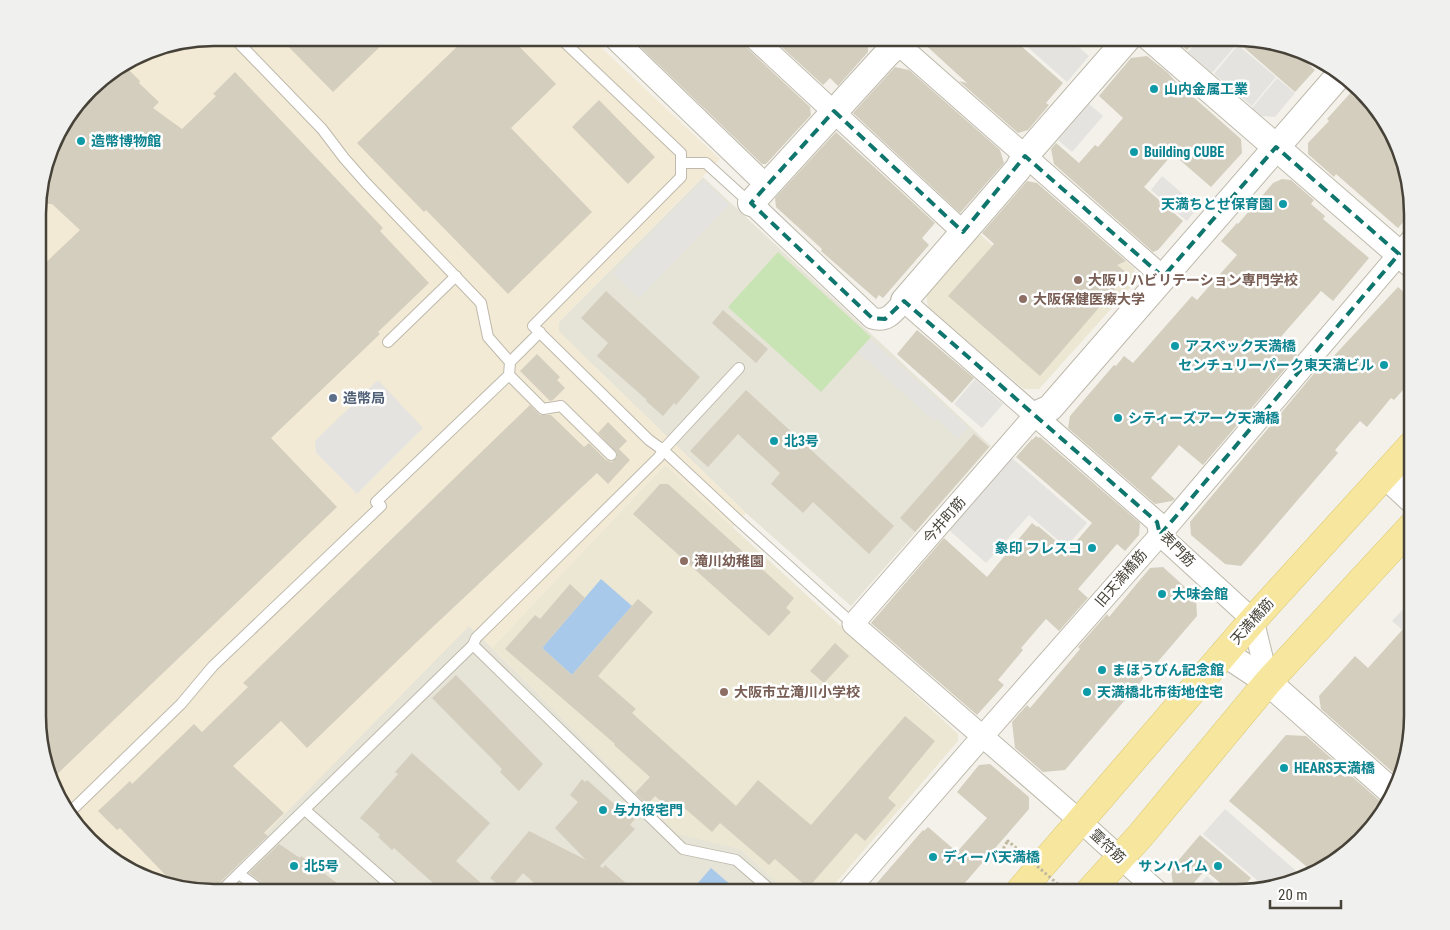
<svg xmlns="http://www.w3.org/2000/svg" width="1450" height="930" font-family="'Roboto Condensed','Noto Sans JP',sans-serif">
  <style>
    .residential { fill: #e6e3d7 }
    .commercial { fill: #f3ead5 }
    .education { fill: #ebe7d3 }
    .green { fill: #c9e4b4 }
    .parking { fill: #e5e3e0 }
    .water { fill: #a9c9eb }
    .building { fill: #d4cebf }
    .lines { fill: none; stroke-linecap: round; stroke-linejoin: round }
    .service-casing { stroke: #beb9ac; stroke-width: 12 }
    .minor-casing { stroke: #beb9ac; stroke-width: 23 }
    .tertiary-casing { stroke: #beb9ac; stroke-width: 28 }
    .primary-casing { stroke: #dbc66f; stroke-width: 29 }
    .path { stroke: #bfb79e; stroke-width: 3; stroke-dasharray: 2.5 2.5; stroke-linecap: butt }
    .service { stroke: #fff; stroke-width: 10 }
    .minor { stroke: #fff; stroke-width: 21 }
    .tertiary { stroke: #fff; stroke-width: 26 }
    .primary { stroke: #f7e79e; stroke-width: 28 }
    .path-bridge { stroke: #bfb79e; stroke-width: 3; stroke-dasharray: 2.5 2.5; stroke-linecap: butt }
    .marked { fill: none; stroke: #0f766e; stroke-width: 4; stroke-dasharray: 10 6; stroke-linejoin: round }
    .culture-dot { fill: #0f9aa8; stroke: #fff; stroke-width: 2 }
    .education-dot { fill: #8d6e63; stroke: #fff; stroke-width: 2 }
    .service-dot { fill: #5c6f8a; stroke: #fff; stroke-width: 2 }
    .labels { text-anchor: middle; stroke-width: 5; stroke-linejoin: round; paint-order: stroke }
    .culture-label { font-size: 14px; font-weight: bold; fill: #0d838f; stroke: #fff; text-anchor: start }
    .education-label { font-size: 14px; font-weight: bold; fill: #785e54; stroke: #fff; text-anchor: start }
    .service-label { font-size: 14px; font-weight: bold; fill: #4e5e75; stroke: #fff; text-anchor: start }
    .street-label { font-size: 14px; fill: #464238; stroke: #fff }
    .rim { fill: none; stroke: #464238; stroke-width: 2.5 }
  </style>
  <rect width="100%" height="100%" fill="#f3f1e9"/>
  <!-- residential -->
  <g class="residential">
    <polygon points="703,177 991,446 851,606 746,513 559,332 559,322"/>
    <polygon points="469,625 677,833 740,849 788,892 208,892"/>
  </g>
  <!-- commercial -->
  <polygon class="commercial" points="214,38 591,38 720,159 559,322 559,332 746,513 733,527 665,465 492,648 469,626 208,892 157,883 116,863 61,805 39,739 39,191 56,136 97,81 147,51"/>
  <!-- education -->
  <g class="education">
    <polygon points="1083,223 1134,268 1136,281 1039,389 1024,389 928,307 926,292 977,232 1033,280"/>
    <polygon points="665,465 958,734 958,741 828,892 788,892 740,849 677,834 492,648"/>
  </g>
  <!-- green -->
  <polygon class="green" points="778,252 871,337 821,392 728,307"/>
  <!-- parking -->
  <g class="parking">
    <polygon points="1028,38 1068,38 1089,56 1067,82 1023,43"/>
    <polygon points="1200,38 1242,38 1212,73 1188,52"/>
    <polygon points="1238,45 1276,77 1252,106 1214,74"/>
    <polygon points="1277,78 1295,93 1275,117 1262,116 1252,108"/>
    <polygon points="1089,104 1103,116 1072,152 1058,140"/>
    <polygon points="1162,176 1198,207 1187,221 1151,190"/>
    <polygon points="703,180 729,205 639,298 613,273"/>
    <polygon points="870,339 968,427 958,439 936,418 934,421 858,352"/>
    <polygon points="975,379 1003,404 982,428 954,404"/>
    <polygon points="378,380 423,428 357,494 316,453 315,441"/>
    <polygon points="1012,458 1087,523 1066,547 1029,515 986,563 949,530"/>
    <polygon points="1406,606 1412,611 1412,638 1392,621"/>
    <polygon points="1225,809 1302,876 1265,887 1203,834"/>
    <polygon points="1207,876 1225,892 1193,892"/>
  </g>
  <!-- water -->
  <g class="water">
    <polygon points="601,579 632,606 572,675 542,648"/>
    <polygon points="711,868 739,892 690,892"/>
  </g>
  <!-- building -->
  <g class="building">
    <polygon points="280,38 389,38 333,92"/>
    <polygon points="466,38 511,38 556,84 511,128 592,212 508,294 426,210 424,212 357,143"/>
    <polygon points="631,38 742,38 742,42 746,47 810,107 811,115 766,164 762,164"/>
    <polygon points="772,38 868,38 868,52 838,86 830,78 823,85"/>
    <polygon points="919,38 1012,38 1063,83 1046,103 1049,105 1028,130 1018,133 959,81 967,83 919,39"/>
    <polygon points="1174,38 1198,38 1187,50 1174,39"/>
    <polygon points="1233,38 1288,46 1315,70 1295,92"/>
    <polygon points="1147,56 1168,73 1176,82 1241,139 1242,153 1211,187 1173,154 1171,156 1144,187 1183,221 1158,250 1153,252 1054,164 1051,149 1056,143 1079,163 1095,145 1098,147 1123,118 1099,96 1131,58"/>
    <polygon points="124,65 140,81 139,83 159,102 153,108 182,129 216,96 213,94 235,72 383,228 380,231 429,283 378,332 380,334 271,438 337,507 52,779 39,739 39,269 80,230 52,204 39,204 39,191 56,136 97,81"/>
    <polygon points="895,67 909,70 1000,150 1004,163 960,213 853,113"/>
    <polygon points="1354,89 1389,125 1412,202 1412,212 1398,228 1336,174 1334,177 1308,154 1308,143 1329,121 1327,119"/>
    <polygon points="599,100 655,157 628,184 572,127"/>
    <polygon points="836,132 935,223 922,238 929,245 883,298 879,295 876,299 821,251 822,249 776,207 775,198"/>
    <polygon points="1282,179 1291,180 1314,200 1311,204 1325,216 1323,219 1369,258 1333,301 1321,291 1279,339 1297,355 1203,465 1179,445 1151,478 1175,499 1172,501 1155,504 1068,428 1070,416 1114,365 1116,366 1124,356 1133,363 1192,296 1197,300 1237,255 1221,241 1237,223 1238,224 1273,183"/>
    <polygon points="1027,181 1037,183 1126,261 1117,265 1128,274 1040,376 948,296 994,244 982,233"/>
    <polygon points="1398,287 1412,299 1412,380 1394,400 1391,398 1367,427 1360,421 1335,450 1338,453 1241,566 1225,564 1191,535 1190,522 1316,371 1318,373"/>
    <polygon points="606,291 700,377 676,405 674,403 663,416 646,401 647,400 597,356 608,343 581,318"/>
    <polygon points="723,310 768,349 756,363 712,323"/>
    <polygon points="917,330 974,378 952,403 897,354"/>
    <polygon points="537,354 560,377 557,380 565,388 553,400 550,401 520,371"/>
    <polygon points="746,390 894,526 869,554 813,502 803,513 771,484 780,473 738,434 708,467 690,451"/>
    <polygon points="530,405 540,415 551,415 584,447 589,443 606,460 612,462 617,457 617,453 598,433 608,422 627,441 619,449 630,460 608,484 597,473 421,638 307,748 281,721 233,766 284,813 264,833 268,836 215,887 213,892 176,886 120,828 117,830 98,811 130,781 132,784 194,724 202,732 248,687 243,683"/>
    <polygon points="974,434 989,447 915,532 900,518"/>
    <polygon points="1036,436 1039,438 1040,437 1140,523 1139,535 1125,551 1117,544 1078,589 1088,598 1059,631 1046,619 1021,648 1023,650 998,680 1004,685 977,715 871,623 944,538 987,577 1032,523 1037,527 1038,526 1068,551 1092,523 1016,457 1032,439 1032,440"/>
    <polygon points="660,484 668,484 794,598 786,608 791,612 769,636 633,514"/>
    <polygon points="1163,567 1196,597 1197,616 1065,770 1043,772 1015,748 1012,722 1027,705 1030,708 1080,649 1078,647 1107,614 1109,617 1150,568"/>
    <polygon points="570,584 585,598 542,648 572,675 638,599 653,612 598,676 636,709 632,713 736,806 758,780 811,825 905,716 935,741 888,798 896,805 865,841 856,833 808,888 775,859 769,865 720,823 712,832 681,805 674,813 655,796 647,805 635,793 650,777 614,745 615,744 505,649 535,615 540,619"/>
    <polygon points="1412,619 1412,727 1396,775 1321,709 1319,696 1355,656 1368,668"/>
    <polygon points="835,643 849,656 824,683 810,671"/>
    <polygon points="456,675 543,764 519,791 500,772 502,769 432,698"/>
    <polygon points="1286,735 1306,736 1381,802 1386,805 1383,814 1324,869 1313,872 1229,801"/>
    <polygon points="412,753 490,823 456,861 491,892 427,892 434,884 394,848 392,850 378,837 380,835 360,818 398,774 395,772"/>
    <polygon points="990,764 1029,797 1029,809 957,892 869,892 923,830 924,831 928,827 957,852 987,818 957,792 979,765"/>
    <polygon points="582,779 585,782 587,780 620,809 626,803 638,815 630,825 635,829 600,866 603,868 605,865 636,892 544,892 523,873 507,892 490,878 529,831 586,860 555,828 578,802 570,795"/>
    <polygon points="1200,835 1251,878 1239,892 1231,892 1205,870 1186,892 1182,892 1173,885 1171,869"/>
    <polygon points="279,844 300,858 301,856 349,892 271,892 268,887 249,873"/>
    <polygon points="239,883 253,892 229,892"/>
  </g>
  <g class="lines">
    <!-- service casing -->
    <g class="service-casing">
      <g id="service">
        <polyline points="560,38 681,153 681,177 533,326 649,440 663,450 739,521 853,624"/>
        <polyline points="243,47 253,38"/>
        <polyline points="681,163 706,163 750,203"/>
        <polyline points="388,342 456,276"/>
        <polyline points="510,362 540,332"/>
        <polyline points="509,375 543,409 561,406 611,455"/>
        <polyline points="473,645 683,849 736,860 773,892"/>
        <polyline points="305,810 398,892"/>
        <polyline points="69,813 181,704 213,666 381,506 376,502 509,375 510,362 488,337 481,303 366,183 344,158 322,129 234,38"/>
        <polyline points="239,874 264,892"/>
        <polyline points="220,892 473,645 476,638 659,457 663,450 739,368"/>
      </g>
    </g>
    <!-- minor casing -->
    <g class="minor-casing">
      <g id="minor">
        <polyline points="614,38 767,186"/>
        <polyline points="754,38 963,232"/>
        <polyline points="898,44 1163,277"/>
        <path d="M751,203L872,318C888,323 894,312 904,301L1157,522L1160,535L1253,620L1268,682"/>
        <polyline points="1035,415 853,624 1080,821 1158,892"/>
        <polyline points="847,892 982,737 1160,535 1412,239"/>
      </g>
    </g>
    <!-- tertiary casing -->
    <g class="tertiary-casing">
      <g id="tertiary">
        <polyline points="1150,38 1412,265"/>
        <polyline points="751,203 887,54 904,38"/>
        <polyline points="904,301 1018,169 1025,156 1128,38"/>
        <polyline points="1035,415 1050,408 1340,74"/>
        <polyline points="1385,475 1412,500"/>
        <polyline points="1224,653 1268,682 1391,791"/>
      </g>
    </g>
    <!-- primary casing -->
    <g class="primary-casing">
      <g id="primary">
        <polyline points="1019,892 1253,620 1412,445"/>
        <polyline points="1089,892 1140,836 1268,682 1412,526"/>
      </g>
    </g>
    <!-- path -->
    <polyline class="path" points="1007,842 1004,847 1004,851 1012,859 1014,857"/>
    <!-- service -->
    <use href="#service" class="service"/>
    <!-- minor -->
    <use href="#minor" class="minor"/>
    <!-- tertiary -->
    <use href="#tertiary" class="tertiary"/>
    <!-- primary -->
    <use href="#primary" class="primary"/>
    <!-- path-bridge -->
    <polyline class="path-bridge" points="1007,842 1008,841 1067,892"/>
  </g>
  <!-- marked area -->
  <path class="marked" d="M834,111L963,232L1025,156L1163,277L1276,147L1399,254L1160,535L1157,522L904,301L885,319L872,318L751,203Z"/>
  <!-- markers -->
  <g class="culture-dot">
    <circle cx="1154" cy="89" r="5"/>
    <circle cx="81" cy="141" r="5"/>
    <circle cx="1134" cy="152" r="5"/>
    <circle cx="1283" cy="204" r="5"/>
    <circle cx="1175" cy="346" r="5"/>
    <circle cx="1384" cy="365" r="5"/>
    <circle cx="1118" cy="418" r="5"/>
    <circle cx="774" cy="441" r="5"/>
    <circle cx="1092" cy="548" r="5"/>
    <circle cx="1162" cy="594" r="5"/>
    <circle cx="1102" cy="670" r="5"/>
    <circle cx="1087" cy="692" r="5"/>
    <circle cx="1284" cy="768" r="5"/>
    <circle cx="603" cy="810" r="5"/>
    <circle cx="933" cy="857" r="5"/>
    <circle cx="294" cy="866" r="5"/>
    <circle cx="1218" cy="866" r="5"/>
  </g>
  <g class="education-dot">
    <circle cx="1078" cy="280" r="5"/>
    <circle cx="1023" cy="299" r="5"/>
    <circle cx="684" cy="561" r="5"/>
    <circle cx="724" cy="692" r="5"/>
  </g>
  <circle class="service-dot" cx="333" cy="398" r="5"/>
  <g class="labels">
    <!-- culture labels -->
    <g class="culture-label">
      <text x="1164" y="94">山内金属工業</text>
      <text x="91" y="146">造幣博物館</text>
      <text x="1144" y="157">Building CUBE</text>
      <text x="1273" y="209" text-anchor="end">天満ちとせ保育園</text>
      <text x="1185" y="351">アスペック天満橋</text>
      <text x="1374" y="370" text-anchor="end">センチュリーパーク東天満ビル</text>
      <text x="1128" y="423">シティーズアーク天満橋</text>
      <text x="784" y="446">北3号</text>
      <text x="1082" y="553" text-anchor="end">象印 フレスコ</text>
      <text x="1172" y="599">大味会館</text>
      <text x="1112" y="675">まほうびん記念館</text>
      <text x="1097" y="697">天満橋北市街地住宅</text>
      <text x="1294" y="773">HEARS天満橋</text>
      <text x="613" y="815">与力役宅門</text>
      <text x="943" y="862">ディーバ天満橋</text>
      <text x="304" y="871">北5号</text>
      <text x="1208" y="871" text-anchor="end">サンハイム</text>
    </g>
    <!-- education labels -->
    <g class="education-label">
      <text x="1088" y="285">大阪リハビリテーション専門学校</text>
      <text x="1033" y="304">大阪保健医療大学</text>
      <text x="694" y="566">滝川幼稚園</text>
      <text x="734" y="697">大阪市立滝川小学校</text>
    </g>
    <!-- service labels -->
    <g class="service-label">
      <text x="343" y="403">造幣局</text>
    </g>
    <!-- street labels -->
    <g class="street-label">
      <text transform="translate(944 520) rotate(-49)" y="5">今井町筋</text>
      <text transform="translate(1178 549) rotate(46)" y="5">表門筋</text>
      <text transform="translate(1121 578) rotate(-49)" y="5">旧天満橋筋</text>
      <text transform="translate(1252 621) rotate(-48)" y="5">天満橋筋</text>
      <text transform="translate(1108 846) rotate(43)" y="5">霊符筋</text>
    </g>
  </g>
  <!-- crop -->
  <path d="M0 0H1450V930H0ZM214 46H1236A168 168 0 0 1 1404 214V716A168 168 0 0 1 1236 884H214A168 168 0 0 1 46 716V214A168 168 0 0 1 214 46Z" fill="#f0f0ef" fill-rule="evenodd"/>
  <path class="rim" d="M214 46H1236A168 168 0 0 1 1404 214V716A168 168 0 0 1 1236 884H214A168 168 0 0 1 46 716V214A168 168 0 0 1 214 46Z"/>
  <!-- scale -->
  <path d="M1270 900v8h71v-8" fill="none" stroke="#464238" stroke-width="2.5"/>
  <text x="1278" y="900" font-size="15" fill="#464238" stroke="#ffffff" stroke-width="4" paint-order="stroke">20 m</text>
</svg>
